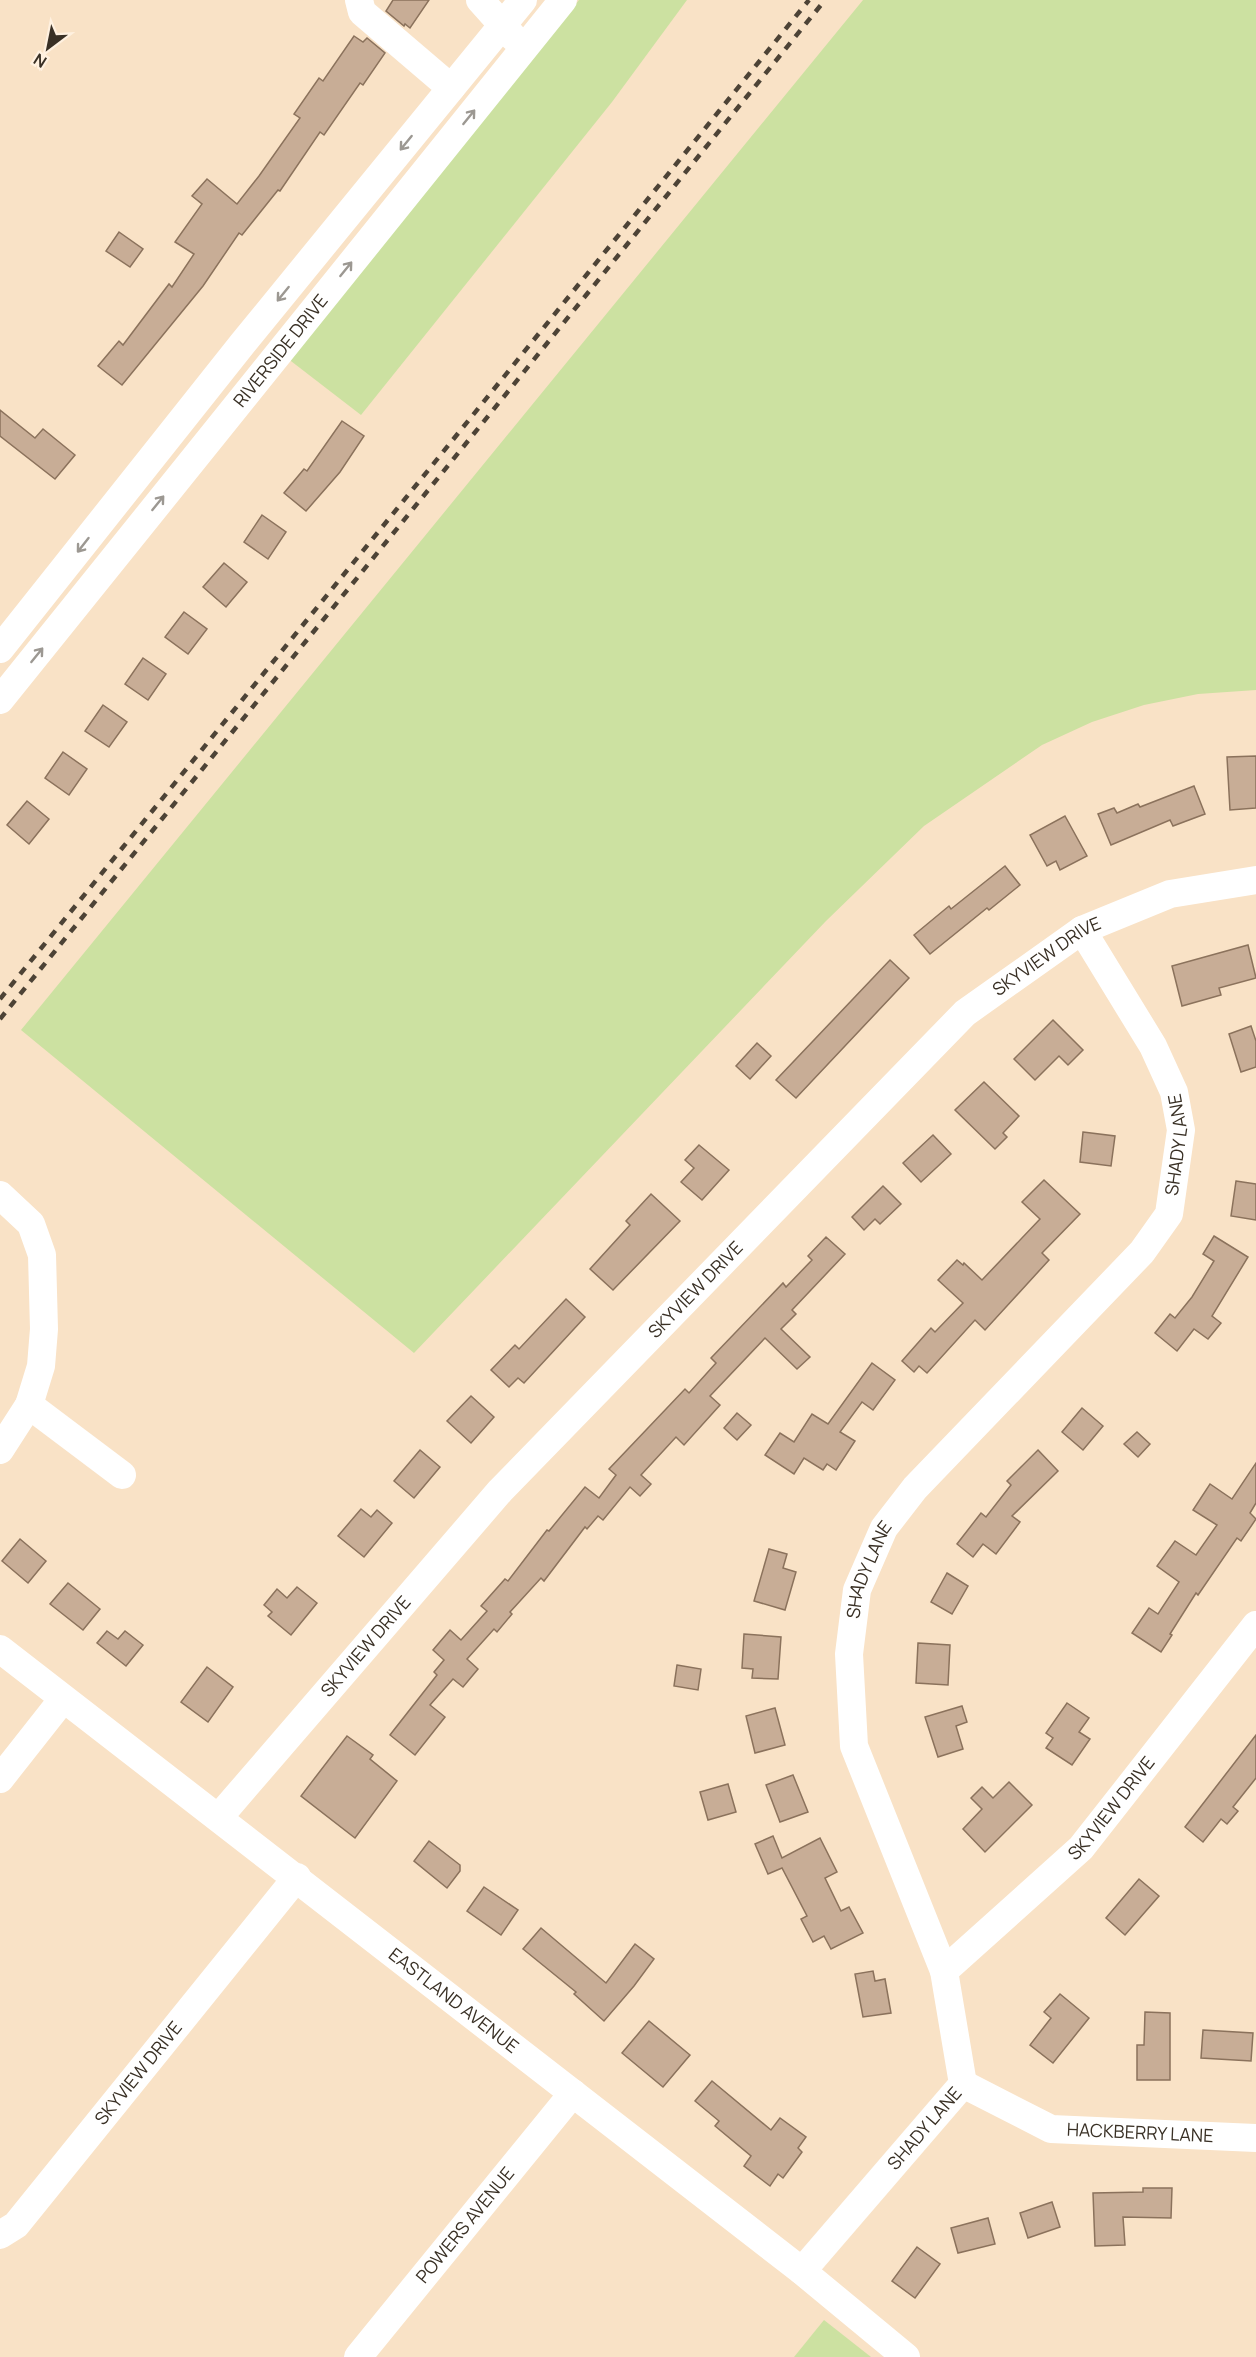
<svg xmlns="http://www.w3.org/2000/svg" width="1256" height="2357" font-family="Manrope,sans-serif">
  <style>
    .green { fill: #cce1a1 }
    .building { fill: #c8ad96; stroke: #8b725c; stroke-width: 1.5 }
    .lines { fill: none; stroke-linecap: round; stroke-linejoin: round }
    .minor { stroke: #fff; stroke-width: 28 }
    .rail { stroke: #4d4336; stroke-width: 4.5; stroke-dasharray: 8 8; stroke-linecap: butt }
    .oneway { stroke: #9c9892 }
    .labels { text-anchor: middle; stroke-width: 4.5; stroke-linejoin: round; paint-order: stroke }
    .street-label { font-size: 18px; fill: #393025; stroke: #fff1e0 }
  </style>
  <rect width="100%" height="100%" fill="#f9e2c6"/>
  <!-- green -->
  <g class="green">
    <polygon points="579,0 687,0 612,102 361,415 287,358"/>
    <polygon points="863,0 1256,0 1256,690 1198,694 1144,705 1092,722 1042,745 924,826 826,921 414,1353 21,1030"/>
    <polygon points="824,2320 871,2357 794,2357"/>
  </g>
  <!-- building -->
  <g class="building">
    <polygon points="393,0 429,0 410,28 405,24 404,26 386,11"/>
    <polygon points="354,36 363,42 367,38 385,53 363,85 360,83 324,135 320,132 280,191 278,190 242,235 239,233 203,286 122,385 98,366 119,341 123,345 169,284 172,287 194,254 175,242 202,204 192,196 207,179 237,204 259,176 300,118 294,114 319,78 323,81"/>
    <polygon points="119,232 143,249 130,267 106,251"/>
    <polygon points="0,410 35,438 43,429 75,455 55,479 0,436"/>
    <polygon points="342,421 364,436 340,472 306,511 284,493 304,469 307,471"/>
    <polygon points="262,515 286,532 268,559 244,542"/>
    <polygon points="224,563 247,582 226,607 203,587"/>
    <polygon points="184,612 207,629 188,654 165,637"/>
    <polygon points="143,658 166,674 148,700 125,684"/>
    <polygon points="103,705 127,722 109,747 85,731"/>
    <polygon points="63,752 87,769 69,795 45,778"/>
    <polygon points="1256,756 1256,808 1230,810 1227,757"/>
    <polygon points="1194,786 1205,814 1173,826 1170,820 1111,845 1098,814 1114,808 1117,813 1138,804 1140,807"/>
    <polygon points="27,801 49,819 29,844 7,825"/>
    <polygon points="1065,816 1087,856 1060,870 1056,861 1047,866 1030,835"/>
    <polygon points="1005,866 1020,885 989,910 987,908 930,954 914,935 949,906 951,909"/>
    <polygon points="1248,945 1256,978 1219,988 1221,995 1182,1006 1172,966"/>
    <polygon points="890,960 909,978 796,1098 776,1080"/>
    <polygon points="1053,1020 1083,1050 1068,1065 1059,1056 1035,1080 1014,1059"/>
    <polygon points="1251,1026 1256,1041 1256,1067 1241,1072 1229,1034"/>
    <polygon points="757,1043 771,1056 750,1079 736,1066"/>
    <polygon points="984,1082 1019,1116 1003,1133 1007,1137 995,1149 955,1110"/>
    <polygon points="1083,1132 1115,1136 1111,1166 1080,1162"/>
    <polygon points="933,1135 951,1154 921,1182 903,1163"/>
    <polygon points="699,1145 729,1170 702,1200 681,1182 694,1168 685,1160"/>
    <polygon points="1044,1180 1080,1214 1042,1253 1049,1260 985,1330 975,1320 927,1373 919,1366 914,1372 902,1361 931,1328 935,1332 963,1303 938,1280 957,1260 963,1265 964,1263 982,1280 1040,1219 1022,1202"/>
    <polygon points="1236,1181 1256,1184 1256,1220 1231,1216"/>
    <polygon points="883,1186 901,1204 880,1224 875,1219 864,1230 852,1217"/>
    <polygon points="651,1194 680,1221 613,1290 590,1269 630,1225 626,1221"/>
    <polygon points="1214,1236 1248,1257 1212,1316 1221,1323 1208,1339 1194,1329 1177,1351 1155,1333 1170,1314 1175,1318 1192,1297 1214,1261 1203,1254"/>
    <polygon points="826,1237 845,1254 792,1310 796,1314 781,1329 810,1357 797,1369 765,1338 710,1396 720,1405 684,1445 676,1437 641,1475 651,1484 640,1496 630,1487 603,1520 598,1516 587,1529 585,1527 544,1581 541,1578 510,1612 512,1614 497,1632 494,1629 467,1659 478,1669 463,1687 453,1679 430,1705 445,1717 415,1755 390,1735 437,1675 434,1672 444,1660 433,1650 450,1630 461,1640 487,1611 481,1606 505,1579 508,1581 547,1530 549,1531 585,1487 599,1498 616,1475 609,1469 685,1389 689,1393 716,1363 711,1358 783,1283 786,1287 812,1260 808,1256"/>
    <polygon points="566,1299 585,1317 524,1383 518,1378 509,1387 491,1370 515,1345 519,1349"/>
    <polygon points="872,1363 895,1380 873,1410 862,1402 840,1432 855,1441 836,1470 827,1464 823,1470 804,1458 794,1474 765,1455 780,1433 794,1442 812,1414 828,1424"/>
    <polygon points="471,1396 494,1417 471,1443 447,1421"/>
    <polygon points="1082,1408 1103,1426 1083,1450 1062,1432"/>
    <polygon points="737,1413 751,1425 737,1440 724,1428"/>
    <polygon points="1137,1432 1150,1444 1138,1457 1124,1444"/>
    <polygon points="420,1450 440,1467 414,1498 394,1481"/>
    <polygon points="1038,1450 1058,1471 1012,1516 1020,1522 996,1554 983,1544 973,1557 957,1544 981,1513 986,1517 1011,1485 1007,1481"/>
    <polygon points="1256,1463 1256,1503 1250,1513 1256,1519 1241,1541 1237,1538 1198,1595 1196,1593 1170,1634 1172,1635 1161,1652 1132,1633 1149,1608 1158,1614 1179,1582 1157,1566 1175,1541 1196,1555 1217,1525 1193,1510 1210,1484 1232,1499"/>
    <polygon points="361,1509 371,1517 377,1510 392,1523 364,1557 338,1536"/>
    <polygon points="20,1539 46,1561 28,1583 2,1561"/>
    <polygon points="769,1549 787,1554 783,1568 796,1572 785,1610 754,1601"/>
    <polygon points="947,1573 968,1586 952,1614 931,1602"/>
    <polygon points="68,1583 100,1609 83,1630 50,1604"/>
    <polygon points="297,1587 317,1603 291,1635 268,1616 272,1612 264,1605 277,1589 287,1598"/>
    <polygon points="107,1631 118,1639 125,1631 143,1645 126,1666 97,1643"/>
    <polygon points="744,1634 781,1637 778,1679 752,1678 753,1669 742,1668"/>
    <polygon points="918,1643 950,1645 948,1685 916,1683"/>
    <polygon points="677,1665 701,1669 698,1690 674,1686"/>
    <polygon points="207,1667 233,1687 208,1722 181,1702"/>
    <polygon points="1067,1703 1089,1718 1079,1732 1090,1739 1072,1765 1046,1748 1053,1738 1046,1733"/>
    <polygon points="962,1706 967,1722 956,1726 963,1749 938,1757 925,1717"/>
    <polygon points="775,1708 785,1745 755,1753 746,1716"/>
    <polygon points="1256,1735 1256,1778 1233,1807 1238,1811 1227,1824 1221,1819 1203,1842 1185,1827"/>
    <polygon points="347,1736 373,1755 370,1759 397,1781 355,1838 301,1796"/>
    <polygon points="793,1775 808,1812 780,1822 766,1785"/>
    <polygon points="1009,1782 1032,1805 985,1852 963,1829 982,1809 971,1798 982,1787 993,1798"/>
    <polygon points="728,1784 736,1812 708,1820 700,1792"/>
    <polygon points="773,1836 782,1858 820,1838 837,1872 825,1878 841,1911 849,1907 863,1933 831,1949 824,1936 813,1942 801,1919 807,1916 782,1868 768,1874 755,1844"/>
    <polygon points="429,1841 460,1865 460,1871 447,1888 414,1861"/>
    <polygon points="1139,1879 1159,1896 1125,1935 1106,1918"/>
    <polygon points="484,1887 518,1910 501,1935 467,1911"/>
    <polygon points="541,1928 606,1983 635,1944 654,1959 634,1986 604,2021 574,1994 576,1992 523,1949"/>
    <polygon points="873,1971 875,1981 885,1979 891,2013 863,2017 855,1974"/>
    <polygon points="1060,1994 1089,2018 1053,2063 1030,2045 1051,2018 1044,2012"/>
    <polygon points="1145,2012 1170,2013 1170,2080 1137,2080 1137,2045 1144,2045"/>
    <polygon points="649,2021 690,2055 663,2087 622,2053"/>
    <polygon points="1203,2030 1253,2033 1251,2061 1201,2058"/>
    <polygon points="712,2081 771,2130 780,2118 806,2137 798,2148 802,2152 783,2178 778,2174 770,2186 744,2166 751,2156 715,2126 719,2121 695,2101"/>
    <polygon points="1143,2188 1172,2188 1171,2218 1123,2217 1125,2245 1095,2246 1093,2193 1143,2192"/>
    <polygon points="1052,2202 1060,2227 1028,2238 1020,2213"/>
    <polygon points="988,2218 995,2244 958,2253 951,2228"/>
    <polygon points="917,2247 940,2264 915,2298 892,2281"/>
  </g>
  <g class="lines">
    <!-- minor -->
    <g class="minor">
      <polyline points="359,0 362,12 451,88"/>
      <polyline points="480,0 514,38"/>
      <polyline points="0,649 243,343 523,0"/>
      <path id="s1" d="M0,700L563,0"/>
      <polyline points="0,1195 31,1224 42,1255 44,1329 41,1366 29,1405 0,1450"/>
      <polyline points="29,1405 122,1475"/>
      <path id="s2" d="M0,1649L802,2271L906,2357"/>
      <polyline points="0,1779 63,1699"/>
      <path id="s3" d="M219,1817L500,1491L965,1013L1082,930L1170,894L1256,880"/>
      <path id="s4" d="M944,1971L1081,1848L1256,1625"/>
      <path id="s5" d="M963,2084L944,1971L854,1746L849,1654L857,1590L884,1528L915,1488L1142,1252L1169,1214L1181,1130L1174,1092L1153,1046L1082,930"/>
      <path id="s6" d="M963,2084L1051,2129L1256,2138"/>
      <path id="s7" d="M0,2235L16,2225L297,1877"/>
      <path id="s8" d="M802,2271L963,2084"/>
      <path id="s9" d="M358,2357L573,2093"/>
    </g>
    <!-- rail -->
    <g class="rail">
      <polyline points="0,999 809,0"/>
      <polyline points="0,1019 825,0"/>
    </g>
  </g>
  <!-- one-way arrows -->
  <defs><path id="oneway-shaft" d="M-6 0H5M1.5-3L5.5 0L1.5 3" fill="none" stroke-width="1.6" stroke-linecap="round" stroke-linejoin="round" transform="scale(1.5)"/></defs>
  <g class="oneway">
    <use href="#oneway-shaft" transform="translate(469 117) rotate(-51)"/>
    <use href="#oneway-shaft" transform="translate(406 143) rotate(129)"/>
    <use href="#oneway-shaft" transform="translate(346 269) rotate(-51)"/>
    <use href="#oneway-shaft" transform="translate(283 294) rotate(129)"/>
    <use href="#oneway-shaft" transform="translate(158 503) rotate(-51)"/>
    <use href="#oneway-shaft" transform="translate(83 545) rotate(128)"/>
    <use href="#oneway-shaft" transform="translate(37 655) rotate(-51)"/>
  </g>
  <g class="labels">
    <!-- street labels -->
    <g class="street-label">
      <text dy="6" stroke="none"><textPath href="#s1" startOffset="448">RIVERSIDE DRIVE</textPath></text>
      <text dy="6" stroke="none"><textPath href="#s3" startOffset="1197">SKYVIEW DRIVE</textPath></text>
      <text dy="6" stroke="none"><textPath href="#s5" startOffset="1076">SHADY LANE</textPath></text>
      <text dy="6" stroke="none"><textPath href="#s3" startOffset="711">SKYVIEW DRIVE</textPath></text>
      <text dy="6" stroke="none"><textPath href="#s5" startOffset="536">SHADY LANE</textPath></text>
      <text dy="6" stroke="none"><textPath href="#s3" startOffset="225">SKYVIEW DRIVE</textPath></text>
      <text dy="6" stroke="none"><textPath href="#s4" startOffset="234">SKYVIEW DRIVE</textPath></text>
      <text dy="6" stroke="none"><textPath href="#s2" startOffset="574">EASTLAND AVENUE</textPath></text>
      <text dy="6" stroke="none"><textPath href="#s7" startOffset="214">SKYVIEW DRIVE</textPath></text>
      <text dy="6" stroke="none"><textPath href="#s8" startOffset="188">SHADY LANE</textPath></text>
      <text dy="6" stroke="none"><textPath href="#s6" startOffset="188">HACKBERRY LANE</textPath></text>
      <text dy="6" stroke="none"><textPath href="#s9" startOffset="170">POWERS AVENUE</textPath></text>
    </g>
  </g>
  <!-- north arrow -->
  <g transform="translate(48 48) rotate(212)" stroke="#fff1e0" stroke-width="4.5" paint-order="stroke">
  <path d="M0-4.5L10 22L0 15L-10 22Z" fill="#393025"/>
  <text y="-9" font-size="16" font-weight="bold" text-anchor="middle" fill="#393025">N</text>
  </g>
</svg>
